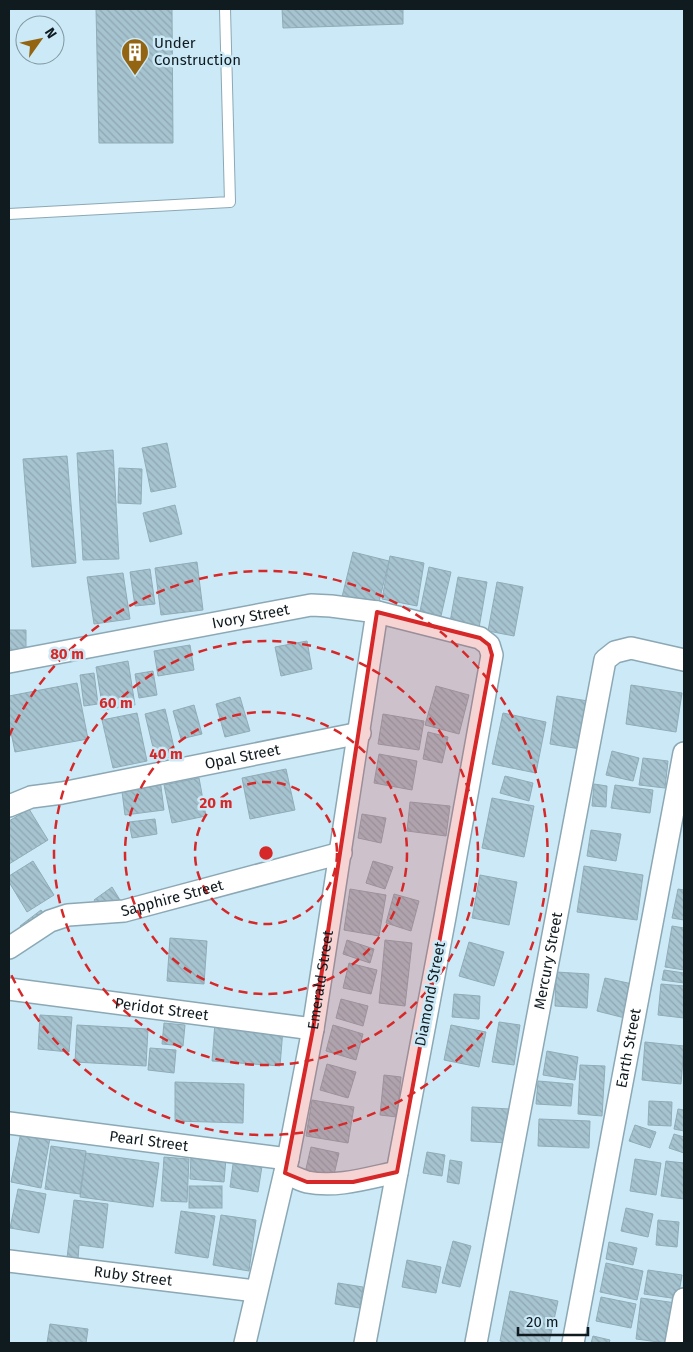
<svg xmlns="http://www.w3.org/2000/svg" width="693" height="1352" font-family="'Fira Sans',sans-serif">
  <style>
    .building { fill: url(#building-back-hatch); stroke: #90acb8 }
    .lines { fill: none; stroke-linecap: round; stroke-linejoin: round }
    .lane-casing { stroke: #8ca8b5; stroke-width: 12 }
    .street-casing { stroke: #8ca8b5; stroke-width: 24 }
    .lane { stroke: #fff; stroke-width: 10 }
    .street { stroke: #fff; stroke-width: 21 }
    .marked { fill: #d62828; fill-opacity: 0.2; stroke: #d62828; stroke-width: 4; stroke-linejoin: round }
    .ring { fill: none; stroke: #d62828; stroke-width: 2.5; stroke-dasharray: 9 6 }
    .labels { text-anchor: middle; stroke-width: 5; stroke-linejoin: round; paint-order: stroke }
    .poi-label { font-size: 15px; fill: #101b20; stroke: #cbe9f6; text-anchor: start }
    .street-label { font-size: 15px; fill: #101b20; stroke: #cbe9f6 }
    .centre { fill: #d62828; stroke: #cbe9f6; stroke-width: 2.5 }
    .ring-label { font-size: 15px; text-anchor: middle; font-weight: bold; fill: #d62828; stroke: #cbe9f6; stroke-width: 5; stroke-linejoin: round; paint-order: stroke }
  </style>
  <defs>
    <pattern id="building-back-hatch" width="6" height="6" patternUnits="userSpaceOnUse" patternTransform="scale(1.25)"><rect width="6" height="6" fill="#a6c3d0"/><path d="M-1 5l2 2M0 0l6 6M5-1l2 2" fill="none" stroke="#8ea7b2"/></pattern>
  </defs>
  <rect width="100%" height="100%" fill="#cbe9f6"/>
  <!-- building -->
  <g class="building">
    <polygon points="96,9 172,9 173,143 99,143"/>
    <polygon points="282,9 403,9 403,24 283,28"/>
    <polygon points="167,443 176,487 151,492 142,448"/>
    <polygon points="113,450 119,559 83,560 77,453"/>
    <polygon points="67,456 76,563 32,567 23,459"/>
    <polygon points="119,468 142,469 141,504 118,503"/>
    <polygon points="175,505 182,534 150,542 143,513"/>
    <polygon points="353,552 389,561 378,606 342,597"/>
    <polygon points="390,556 424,563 417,606 382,599"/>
    <polygon points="197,562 203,610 161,615 155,568"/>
    <polygon points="429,567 451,572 441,616 420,611"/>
    <polygon points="150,569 155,604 135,606 130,572"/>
    <polygon points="123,573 130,619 94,624 87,577"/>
    <polygon points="458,577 487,582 479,628 450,622"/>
    <polygon points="497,582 523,587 514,636 488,631"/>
    <polygon points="9,630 26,630 26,657 9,658"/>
    <polygon points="307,641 312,669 281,676 275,647"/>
    <polygon points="190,645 194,670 158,676 154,651"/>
    <polygon points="128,661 135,705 103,710 96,667"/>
    <polygon points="153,671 157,695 139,698 135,674"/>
    <polygon points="94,673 98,704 84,706 80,675"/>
    <polygon points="77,683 88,739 15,752 9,722 9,696"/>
    <polygon points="631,685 682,693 676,732 626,724"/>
    <polygon points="436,686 469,695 459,734 425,725"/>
    <polygon points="557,696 588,701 580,749 550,744"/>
    <polygon points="240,697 250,731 225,737 216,704"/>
    <polygon points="194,705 202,734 181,739 173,711"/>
    <polygon points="165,709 176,756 156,760 145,714"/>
    <polygon points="137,713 147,761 113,768 102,720"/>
    <polygon points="503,713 546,722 536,773 492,764"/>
    <polygon points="383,714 424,721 419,750 378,744"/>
    <polygon points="428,732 448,737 442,763 423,759"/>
    <polygon points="612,751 639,758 633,781 606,775"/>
    <polygon points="379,754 417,761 412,790 374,783"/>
    <polygon points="643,758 668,761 665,788 639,785"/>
    <polygon points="286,769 295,810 250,819 242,778"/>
    <polygon points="505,776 533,783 529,801 500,793"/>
    <polygon points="199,778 206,816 172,823 164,785"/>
    <polygon points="160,779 164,810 125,815 121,784"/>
    <polygon points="594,784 607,786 606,807 592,806"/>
    <polygon points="615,785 653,790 650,813 611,808"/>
    <polygon points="492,798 534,806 524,857 482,848"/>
    <polygon points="410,802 450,806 446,836 407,831"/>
    <polygon points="29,809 48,840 9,864 9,821"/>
    <polygon points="362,814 386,818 381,843 358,838"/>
    <polygon points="155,819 157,834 132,838 129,822"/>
    <polygon points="591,830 621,834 616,861 587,856"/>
    <polygon points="33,861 54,895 27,912 9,882 9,876"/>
    <polygon points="373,861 393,867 385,889 366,883"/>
    <polygon points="584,866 643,875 637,920 577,912"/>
    <polygon points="480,875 517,882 509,925 472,918"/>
    <polygon points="112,887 120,900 101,911 94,900"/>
    <polygon points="350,889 386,895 379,936 344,930"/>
    <polygon points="678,889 684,890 684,920 672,918"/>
    <polygon points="394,894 419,901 411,931 386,923"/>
    <polygon points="41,910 50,922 29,938 20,926"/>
    <polygon points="672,926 684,928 684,970 665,967"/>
    <polygon points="170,938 207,941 204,984 167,981"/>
    <polygon points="347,940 374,949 370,963 343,954"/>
    <polygon points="385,940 412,943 405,1006 379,1003"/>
    <polygon points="469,942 504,952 494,986 459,976"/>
    <polygon points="349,963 377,970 371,994 343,988"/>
    <polygon points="664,970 684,973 684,983 662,980"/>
    <polygon points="556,972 589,974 587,1008 555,1006"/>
    <polygon points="605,978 637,985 629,1019 597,1011"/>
    <polygon points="661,984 684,986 684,1018 658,1015"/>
    <polygon points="454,994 480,996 479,1019 452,1017"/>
    <polygon points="341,999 368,1006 363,1026 336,1018"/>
    <polygon points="40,1015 72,1017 69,1052 38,1049"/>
    <polygon points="499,1022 520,1025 514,1065 492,1062"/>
    <polygon points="164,1023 185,1025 183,1046 162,1044"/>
    <polygon points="215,1023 283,1029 280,1066 212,1061"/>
    <polygon points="77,1025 148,1029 146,1066 75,1062"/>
    <polygon points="333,1025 363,1034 356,1060 326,1051"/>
    <polygon points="451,1025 486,1032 479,1067 444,1060"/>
    <polygon points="645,1042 684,1046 681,1084 642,1080"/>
    <polygon points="150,1048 176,1050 174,1073 148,1070"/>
    <polygon points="547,1051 578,1057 575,1080 543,1075"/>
    <polygon points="327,1064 356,1072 348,1098 320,1090"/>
    <polygon points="580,1065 605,1066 602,1116 578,1114"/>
    <polygon points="384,1075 401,1077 397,1117 380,1115"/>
    <polygon points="538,1081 573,1084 571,1106 536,1104"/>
    <polygon points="175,1082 244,1084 243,1123 175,1121"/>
    <polygon points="312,1100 354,1107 348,1143 306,1136"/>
    <polygon points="649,1101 672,1102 671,1126 648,1125"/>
    <polygon points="472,1107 510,1109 509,1143 471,1141"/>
    <polygon points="678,1109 684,1110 684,1131 674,1129"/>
    <polygon points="539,1119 590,1121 589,1148 538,1146"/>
    <polygon points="635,1125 656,1132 650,1148 629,1141"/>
    <polygon points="21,1132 50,1138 41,1188 11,1182"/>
    <polygon points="674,1134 684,1137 684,1153 669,1148"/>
    <polygon points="51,1146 86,1151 80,1194 45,1189"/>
    <polygon points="311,1147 339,1153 333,1179 305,1173"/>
    <polygon points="235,1149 264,1153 258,1192 230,1187"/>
    <polygon points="427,1152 445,1155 442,1176 423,1173"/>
    <polygon points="86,1153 159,1163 153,1207 80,1197"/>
    <polygon points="191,1155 226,1158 224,1182 190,1179"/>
    <polygon points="164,1157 189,1159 187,1202 161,1201"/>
    <polygon points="635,1159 661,1163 656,1195 630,1191"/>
    <polygon points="450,1160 462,1162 459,1184 447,1182"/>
    <polygon points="666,1161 684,1163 684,1199 661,1196"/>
    <rect x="189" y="1186" width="33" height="22"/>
    <polygon points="18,1189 46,1194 39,1233 10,1228"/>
    <polygon points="74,1200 108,1204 103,1248 79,1245 78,1260 67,1258"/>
    <polygon points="626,1208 653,1214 648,1237 621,1231"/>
    <polygon points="181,1211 215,1216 208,1258 175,1253"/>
    <polygon points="221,1215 256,1220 249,1271 213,1265"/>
    <polygon points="658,1220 679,1222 677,1247 656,1245"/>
    <polygon points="453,1241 471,1246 460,1287 442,1283"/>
    <polygon points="609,1242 637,1248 633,1265 606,1259"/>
    <polygon points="407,1260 441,1267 436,1293 402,1287"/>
    <polygon points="606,1263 643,1271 637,1300 600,1292"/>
    <polygon points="648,1270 682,1275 678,1299 644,1294"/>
    <polygon points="338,1283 363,1287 360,1308 335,1304"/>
    <polygon points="510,1291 558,1301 549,1343 508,1343 500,1341"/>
    <polygon points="601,1297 636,1304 631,1328 596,1321"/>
    <polygon points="641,1298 676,1303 666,1343 636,1339"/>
    <polygon points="50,1324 88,1329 86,1343 47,1343"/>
    <polygon points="593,1336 610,1340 609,1343 591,1343"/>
  </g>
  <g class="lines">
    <!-- lane casing -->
    <g class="lane-casing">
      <polyline id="lane" points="9,214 230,202 225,9"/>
    </g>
    <!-- street casing -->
    <g class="street-casing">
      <g id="street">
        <path id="s1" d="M9,662L311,605L331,606L377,612L480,638L489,645L492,655L445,917L365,1343"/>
        <path id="s2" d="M9,806L31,797L62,793L360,733"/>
        <path id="s3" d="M9,948L50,921L68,915L124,911L341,853"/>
        <path id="s4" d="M9,989L313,1029"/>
        <path id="s5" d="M9,1123L288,1159"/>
        <path d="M285,1173C292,1176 300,1180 307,1182C337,1188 368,1178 397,1172"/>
        <path id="s6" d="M9,1261L256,1291"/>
        <path id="s7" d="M245,1343L288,1159L313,1029L377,612"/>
        <path id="s8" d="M476,1343L605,660L615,652L631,648L684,660"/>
        <path id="s9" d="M573,1343L684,753"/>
        <polyline points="676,1343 684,1299"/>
      </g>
    </g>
    <!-- lane -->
    <use href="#lane" class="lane"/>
    <!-- street -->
    <use href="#street" class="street"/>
  </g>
  <!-- marked area -->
  <path class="marked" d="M377,612L480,638L489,645L492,655L397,1172L353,1182H307L285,1173L313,1029Z"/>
  <!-- distance rings -->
  <g class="ring">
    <circle cx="266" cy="853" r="71"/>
    <circle cx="266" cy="853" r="141"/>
    <circle cx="266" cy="853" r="212"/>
    <path d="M9 736A282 282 0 1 1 9 970"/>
  </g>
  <!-- icons -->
  <defs>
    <g id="building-pin" transform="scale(1.4375)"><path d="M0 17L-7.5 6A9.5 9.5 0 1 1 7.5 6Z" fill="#936512" stroke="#cbe9f6"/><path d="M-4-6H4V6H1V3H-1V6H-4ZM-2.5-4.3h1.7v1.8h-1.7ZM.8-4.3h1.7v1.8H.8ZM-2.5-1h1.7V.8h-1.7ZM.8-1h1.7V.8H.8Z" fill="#fff"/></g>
  </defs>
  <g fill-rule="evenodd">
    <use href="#building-pin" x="135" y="52"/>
  </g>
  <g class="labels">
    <!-- poi labels -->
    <g class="poi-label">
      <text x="154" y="48">Under<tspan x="154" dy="17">Construction</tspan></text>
    </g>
    <!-- street labels -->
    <g class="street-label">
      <text dy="5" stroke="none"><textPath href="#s1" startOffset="246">Ivory Street</textPath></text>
      <text dy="5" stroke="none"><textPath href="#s2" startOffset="239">Opal Street</textPath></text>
      <text dy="5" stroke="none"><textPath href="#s3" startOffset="174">Sapphire Street</textPath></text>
      <text dy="5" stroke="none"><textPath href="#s8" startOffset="389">Mercury Street</textPath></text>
      <text dy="5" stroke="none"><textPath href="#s7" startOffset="371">Emerald Street</textPath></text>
      <text transform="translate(430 994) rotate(-79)" y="5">Diamond Street</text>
      <text dy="5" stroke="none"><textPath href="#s4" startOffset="154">Peridot Street</textPath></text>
      <text dy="5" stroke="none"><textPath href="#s9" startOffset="300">Earth Street</textPath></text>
      <text dy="5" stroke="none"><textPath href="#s5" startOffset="141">Pearl Street</textPath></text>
      <text dy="5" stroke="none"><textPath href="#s6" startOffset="125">Ruby Street</textPath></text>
    </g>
  </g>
  <circle cx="266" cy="853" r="8" class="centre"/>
  <g class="ring-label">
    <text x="67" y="659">80 m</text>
    <text x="116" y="708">60 m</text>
    <text x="166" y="759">40 m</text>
    <text x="216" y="808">20 m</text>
  </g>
  <!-- border -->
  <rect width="693" height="1352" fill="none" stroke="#101b20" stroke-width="20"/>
  <!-- north arrow -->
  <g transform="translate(40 40) rotate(57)"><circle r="24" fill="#cbe9f6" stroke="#8097a0"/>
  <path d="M0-4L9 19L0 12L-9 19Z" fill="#936512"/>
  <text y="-8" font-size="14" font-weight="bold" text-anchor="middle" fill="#101b20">N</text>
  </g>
  <!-- scale -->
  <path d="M518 1327v8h70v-8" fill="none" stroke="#101b20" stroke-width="2.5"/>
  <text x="526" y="1327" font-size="15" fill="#101b20" stroke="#cbe9f6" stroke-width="4" paint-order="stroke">20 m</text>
</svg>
